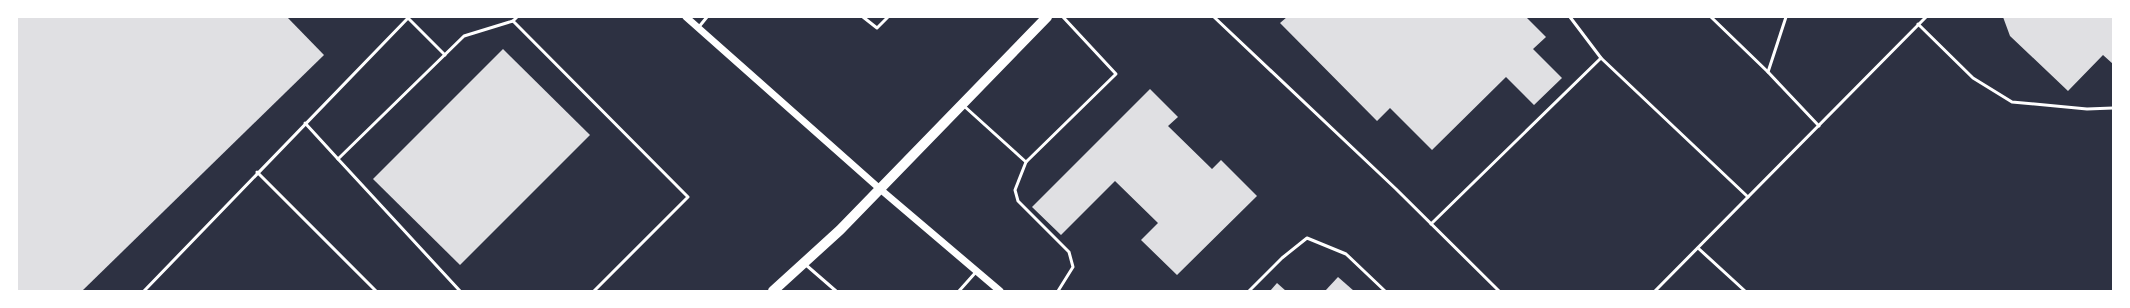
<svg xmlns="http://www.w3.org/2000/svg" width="2130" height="308" font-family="'Playfair Display',serif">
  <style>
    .building { fill: #e0e0e3 }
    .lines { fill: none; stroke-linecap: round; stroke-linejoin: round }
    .service { stroke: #fff; stroke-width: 3 }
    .tertiary { stroke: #fff; stroke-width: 7 }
    .primary { stroke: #fff; stroke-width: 10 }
  </style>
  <rect width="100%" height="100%" fill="#2d3142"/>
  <!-- building -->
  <g class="building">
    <polygon points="17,17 287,17 324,55 82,291 17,291"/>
    <polygon points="1287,17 1526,17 1546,37 1533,49 1562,78 1534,105 1506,77 1432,150 1390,108 1377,121 1280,23"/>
    <polygon points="2003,17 2113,17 2113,64 2103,55 2068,91 2010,36"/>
    <polygon points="503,49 590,135 460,265 373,179"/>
    <polygon points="1150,89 1178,117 1168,126 1212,169 1221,160 1257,196 1177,275 1141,240 1158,223 1115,181 1061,235 1032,207"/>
    <polygon points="1338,277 1354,291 1325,291"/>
    <polygon points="1277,283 1286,291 1270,291"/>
  </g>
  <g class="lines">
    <!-- service -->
    <g class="service">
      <polyline points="517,17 513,21 688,197 594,291"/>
      <polyline points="863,17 877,28 888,17"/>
      <polyline points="1214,17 1396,189 1499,291"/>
      <polyline points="1570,17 1601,58"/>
      <polyline points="1711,17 1768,72 1819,126"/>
      <polyline points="408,18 445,55"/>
      <polyline points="1918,24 1973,78 2012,102 2087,109 2113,108"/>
      <polyline points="698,28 707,17"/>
      <polyline points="1768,72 1786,17"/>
      <polyline points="964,106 1026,162 1015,190 1018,201 1069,252 1073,267 1058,291"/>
      <polyline points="305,123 338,159"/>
      <polyline points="1026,162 1116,74 1063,17"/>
      <polyline points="257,172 376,291"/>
      <polyline points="1431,224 1601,58 1748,197"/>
      <polyline points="1698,248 1745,291"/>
      <polyline points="806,265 836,291"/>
      <polyline points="144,291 409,17"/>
      <polyline points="460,291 338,159 464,36 513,21"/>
      <polyline points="959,291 976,272"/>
      <polyline points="1249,291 1282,258 1307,238 1346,254 1385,291"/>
      <polyline points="1655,291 1926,17"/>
    </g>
    <!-- tertiary -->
    <polyline class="tertiary" points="686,17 880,189 1000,291"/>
    <!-- primary -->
    <polyline class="primary" points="773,291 840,230 1047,17"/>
  </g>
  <!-- border -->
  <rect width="2130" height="308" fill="none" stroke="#ffffff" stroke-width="36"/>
</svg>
